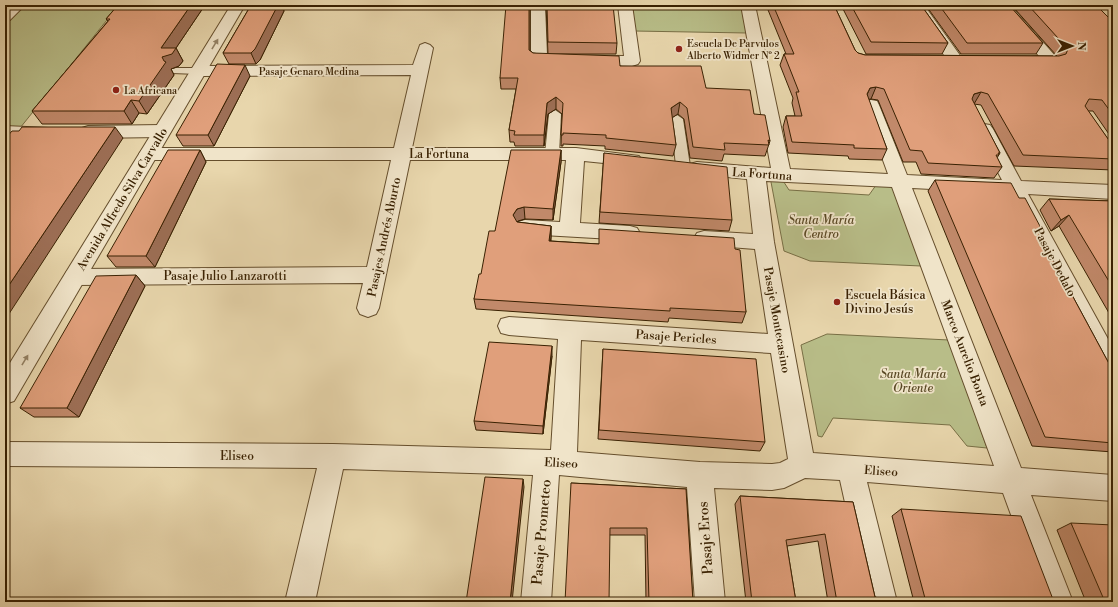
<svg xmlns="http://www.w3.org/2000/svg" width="1118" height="607" font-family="'Libre Bodoni',serif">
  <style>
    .green { fill: #b8bd88; stroke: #786f45 }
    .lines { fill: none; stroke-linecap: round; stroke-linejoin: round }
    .service-casing { stroke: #654e2c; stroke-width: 2 }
    .minor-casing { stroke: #654e2c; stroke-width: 2 }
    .tertiary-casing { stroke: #654e2c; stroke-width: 2 }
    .service { fill: #f0e4c9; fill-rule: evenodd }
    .minor { fill: #f0e4c9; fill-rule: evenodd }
    .tertiary { fill: #f0e4c9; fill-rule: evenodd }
    .wall { fill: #c1896a; stroke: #392102 }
    .shaded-wall { fill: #9d6f56; stroke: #392102 }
    .building { fill: #e09f7b; stroke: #392102 }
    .oneway { fill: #948266 }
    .poi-dot { fill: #8f2418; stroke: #f0e4c9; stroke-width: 1.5 }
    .labels { text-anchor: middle; stroke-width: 3.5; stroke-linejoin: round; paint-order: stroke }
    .far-poi-label { font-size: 10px; fill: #392102; stroke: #f0e4c9; text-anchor: start }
    .far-street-label { font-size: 10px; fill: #392102; stroke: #f0e4c9 }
    .street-label { font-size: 12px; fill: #392102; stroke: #f0e4c9 }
    .park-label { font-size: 12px; font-style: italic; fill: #594824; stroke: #f0e4c9 }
    .poi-label { font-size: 12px; fill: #392102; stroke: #f0e4c9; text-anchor: start }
    .near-street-label { font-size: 14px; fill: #392102; stroke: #f0e4c9 }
  </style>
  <rect width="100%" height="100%" fill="#e8d6ac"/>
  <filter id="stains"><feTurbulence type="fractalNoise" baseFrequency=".005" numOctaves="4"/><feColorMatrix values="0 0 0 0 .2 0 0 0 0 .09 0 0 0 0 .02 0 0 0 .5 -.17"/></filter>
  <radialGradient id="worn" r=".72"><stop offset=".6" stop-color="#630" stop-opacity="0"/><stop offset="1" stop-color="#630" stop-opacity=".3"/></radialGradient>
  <!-- green -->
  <g class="green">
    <polygon points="23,5 119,5 20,128 5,128 5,23"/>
    <polygon points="631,5 741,5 747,33 634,31"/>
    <polygon points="775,175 780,176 789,190 869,195 879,181 891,181 921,266 810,261 784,251 771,182"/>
    <polygon points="827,334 949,340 987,448 967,446 950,425 833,418 822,437 818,436 801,345"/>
  </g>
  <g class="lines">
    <!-- service casing -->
    <g class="service-casing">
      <g id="service">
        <polygon points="176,68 198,68 204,71 198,74 172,73 170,71 172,69"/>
        <polygon points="555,110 561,114 559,154 557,157 547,157 545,154 549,114"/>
        <polygon points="677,115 683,119 690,166 688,169 678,169 676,166 671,119"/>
      </g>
    </g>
    <!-- minor casing -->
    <g class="minor-casing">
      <g id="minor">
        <polygon points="10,5 25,5 10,20 5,21 5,9"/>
        <polygon points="531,5 545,5 547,55 624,56 618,5 632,5 640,61 638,64 632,66 533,63 531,60"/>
        <path d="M741,5H755L790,169L888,174L863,105L865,101L871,100L877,101L879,105L907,175L1002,180L975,129L978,125L984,124L990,125L993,129L1021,181L1113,185V199L1028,194L1113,348V381L1105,378L1009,193L912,188L1021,468L1113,475V501L1031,495L1073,602H1043L1003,493L867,482L897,602H867L840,480L805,478L784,488L772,490L714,488L725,602H695L687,487L559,475L551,602H521L533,475L343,469L315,602H285L317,468L5,466V442L333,444L551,450L558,339L509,335L501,333L498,326L501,319L509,317L768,334L755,249L704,245L697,243L694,238L697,233L704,231L753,234L747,179L697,174L690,172L688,168L690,164L697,162L771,168ZM766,181L892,187L994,466L813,453L774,242ZM581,340L771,353L788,459L780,463L772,464L700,462L577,452Z"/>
        <polygon points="910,5 924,5 964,61 962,64 950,64"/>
        <polygon points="995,5 1010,5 1057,58 1059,61 1057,64 1023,64 1021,61 1023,58 1039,56"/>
        <polygon points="425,43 430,45 433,48 412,148 576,148 639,156 642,160 639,164 633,166 584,161 580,223 630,226 637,228 640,233 637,238 630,240 525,234 518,232 515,227 518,222 525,220 560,222 566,160 410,160 379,308 376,314 368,317 360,314 357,308 363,283 75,285 67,283 64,277 67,271 75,269 367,267 391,160 148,160 142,158 139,154 142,150 148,148 394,148 411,75 198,76 192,74 190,71 192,68 198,66 413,65 420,45"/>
        <polygon points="162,125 168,127 171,131 168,135 162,137 88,138 82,136 79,132 82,128 88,126"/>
        <polygon points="5,126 48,128 51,132 48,136 5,138"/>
      </g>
    </g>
    <!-- tertiary casing -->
    <g class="tertiary-casing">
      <polygon id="tertiary" points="231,5 245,5 14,401 5,404 5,371"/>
    </g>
    <!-- service -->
    <use href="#service" class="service"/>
    <!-- minor -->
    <use href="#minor" class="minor"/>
    <!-- tertiary -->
    <use href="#tertiary" class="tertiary"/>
  </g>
  <!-- wall -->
  <g class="wall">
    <polygon points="118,5 202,5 203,8 176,48 183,61 179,66 171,69 174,75 147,114 139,113 132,124 42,124 32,111 108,21 106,19"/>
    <polygon points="251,5 282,5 284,11 260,60 256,64 229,64 223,53"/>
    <polygon points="530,5 530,50 533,53 620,66 706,88 754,114 770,141 765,156 724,154 722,161 690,158 684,119 678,114 672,117 676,145 673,156 605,149 605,146 563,144 563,146 561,146 562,114 556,109 548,114 544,146 515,146 514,142 510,142 509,130 516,89 501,89 500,78"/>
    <polygon points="546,5 617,43 616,54 548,54"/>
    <polygon points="766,5 834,5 855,50 858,53 865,55 1057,56 1014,8 1016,5 1096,5 1113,22 1113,140 1093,111 1088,111 1113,146 1113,170 1014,166 981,105 974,104 1000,153 997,158 1002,167 994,178 921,174 916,162 903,162 878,100 871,99 868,99 887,149 882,160 849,159 848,156 788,153 783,127 786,116 795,116 792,103 793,98 780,65 784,54 786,54"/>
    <polygon points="841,5 921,5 948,43 942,54 866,54"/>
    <polygon points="928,5 1009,5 1043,43 1036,54 961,54 927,7"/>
    <polygon points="250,76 214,146 183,146 176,135"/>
    <polygon points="200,150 206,162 155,267 116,267 107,256"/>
    <polygon points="561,150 561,162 553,220 525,219 518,221 517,222 551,226 551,241 598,244 735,249 746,312 742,323 669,318 668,322 476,309 474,299 495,231"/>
    <polygon points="604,153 732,220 729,231 599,223"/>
    <polygon points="935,180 1039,234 1113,371 1113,452 1032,446 928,191"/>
    <polygon points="1049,199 1113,201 1113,320 1059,226 1051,231 1040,210"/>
    <polygon points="136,275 145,286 79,417 34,417 20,408"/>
    <polygon points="603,349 765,442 760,451 598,439"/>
    <polygon points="552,356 543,434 476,430 474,421"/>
    <polygon points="571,483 686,489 693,602 646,602 645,535 609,535"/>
    <polygon points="740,496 853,502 875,597 880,602 828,602 818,541 787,546 796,602 746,602 735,504"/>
    <polygon points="901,509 1054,602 914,602 892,516"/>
    <polygon points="1071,523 1113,602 1086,602 1057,530"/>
  </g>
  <!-- shaded-wall -->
  <g class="shaded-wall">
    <polygon points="191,5 202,5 203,8 176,48 183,61 179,66 171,69 174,75 147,114 139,101 162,57 161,48"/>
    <polygon points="278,5 282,5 284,11 260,60 256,64 251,53"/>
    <polygon points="245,65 250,76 214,146 208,135"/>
    <polygon points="876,87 871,99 865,100 862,106 870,88"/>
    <polygon points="981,92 974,104 967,105 974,94"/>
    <polygon points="556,97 556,109 548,114 544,146 544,135 547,103"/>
    <polygon points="131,100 139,113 132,124 124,111"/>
    <polygon points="680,102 678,114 670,119 671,108"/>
    <polygon points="115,127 123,138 5,320 5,291"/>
    <polygon points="200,150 206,162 155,267 146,256"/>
    <polygon points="561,150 561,162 553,220 553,209"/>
    <polygon points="524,207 525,219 518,221 514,226 513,215 517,209"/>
    <polygon points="1069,215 1059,226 1051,231 1061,220"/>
    <polygon points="551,226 551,237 549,252 549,241"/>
    <polygon points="136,275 145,286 79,417 67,408"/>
    <polygon points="552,346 552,356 543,434 543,426"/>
    <polygon points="523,479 524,487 512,602 510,602"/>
  </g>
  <!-- building -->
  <g class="building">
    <polygon points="118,5 191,5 161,48 176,48 172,54 162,57 164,61 166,62 139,101 131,100 124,111 32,111 110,19 106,19"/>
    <polygon points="251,5 278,5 255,49 251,53 223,53"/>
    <polygon points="506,5 529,5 529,50 533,53 619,56 620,66 701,66 706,88 750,90 754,114 765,115 770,141 768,140 769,145 724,143 725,150 693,147 687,108 680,102 671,108 676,145 606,138 606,135 563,133 563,135 561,135 563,103 556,97 547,103 544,135 514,135 515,131 509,130 518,78 500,78"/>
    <polygon points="547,5 613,5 617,43 548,42"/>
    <polygon points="773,5 834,5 855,50 858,53 865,55 1059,56 1066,54 1068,49 1028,5 1096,5 1113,22 1113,115 1102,100 1089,99 1085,106 1113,146 1113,159 1023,155 988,94 981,92 974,94 972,99 1000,153 998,153 999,155 996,155 1002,167 928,163 922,151 910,150 884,89 876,87 870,88 867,94 887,149 854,148 854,145 792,142 786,116 802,116 796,92 799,92 784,54 794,54"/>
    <polygon points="851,5 921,5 948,43 871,42"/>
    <polygon points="939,5 1009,5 1043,43 967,43"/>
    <polygon points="217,64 245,65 208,135 176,135"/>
    <polygon points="22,127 115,127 5,291 5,139 12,131 19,131"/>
    <polygon points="168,150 200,150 146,256 107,256"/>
    <polygon points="511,150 561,150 553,209 524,207 517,209 513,215 517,222 551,226 549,241 599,244 599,229 734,238 735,249 740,250 746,312 670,308 670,311 474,299 479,274 481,274 489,231 495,231"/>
    <polygon points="604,153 727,167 732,220 600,212"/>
    <polygon points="935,180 1011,183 1019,198 1025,198 1042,230 1038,232 1113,371 1113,443 1045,437"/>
    <polygon points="1049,199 1113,201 1113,288 1069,215 1061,220"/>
    <polygon points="136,275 67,408 20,408 96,276"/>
    <polygon points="489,342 552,346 543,426 474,421"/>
    <polygon points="603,349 756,359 765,442 599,430"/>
    <polygon points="485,477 523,479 510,602 466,602"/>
    <polygon points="571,483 686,489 693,602 649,602 647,528 610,528 609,602 565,602"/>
    <polygon points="740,496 853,502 875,597 879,598 880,602 837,602 825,534 786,540 796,602 752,602"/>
    <polygon points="901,509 1021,516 1054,602 926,602"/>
    <polygon points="1071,523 1113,525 1113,602 1105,602"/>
  </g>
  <!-- one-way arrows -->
  <defs><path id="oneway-solid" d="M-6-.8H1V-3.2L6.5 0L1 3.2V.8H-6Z"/></defs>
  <g class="oneway">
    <use href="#oneway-solid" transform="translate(215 44) rotate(-59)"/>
    <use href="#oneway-solid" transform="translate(25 360) rotate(-59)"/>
  </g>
  <!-- markers -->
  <g class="poi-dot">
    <circle cx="679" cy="49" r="4"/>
    <circle cx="116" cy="90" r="4"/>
    <circle cx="837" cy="302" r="4"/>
  </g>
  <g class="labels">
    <!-- far-poi labels -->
    <g class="far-poi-label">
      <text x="687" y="47">Escuela De Parvulos<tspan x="687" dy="12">Alberto Widmer Nº 2</tspan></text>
      <text x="124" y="94">La Africana</text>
    </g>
    <!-- far-street labels -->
    <g class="far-street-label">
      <text x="309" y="75">Pasaje Genaro Medina</text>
    </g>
    <!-- street labels -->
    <g class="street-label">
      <text x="439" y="158">La Fortuna</text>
      <text transform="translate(762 174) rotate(4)" y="4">La Fortuna</text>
      <text transform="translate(122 199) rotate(-59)" y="4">Avenida Alfredo Silva Carvallo</text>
      <text transform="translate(384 237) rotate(-78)" y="4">Pasajes Andrés Aburto</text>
      <text transform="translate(1055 262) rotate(62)" y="4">Pasaje Dedalo</text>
      <text x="225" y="280">Pasaje Julio Lanzarotti</text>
      <text transform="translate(777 320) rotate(80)" y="4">Pasaje Montecasino</text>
      <text transform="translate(676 337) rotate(4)" y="4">Pasaje Pericles</text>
      <text transform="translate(965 353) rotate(69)" y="4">Marco Aurelio Bonta</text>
      <text x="237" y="460">Eliseo</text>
      <text transform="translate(561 463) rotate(3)" y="4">Eliseo</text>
      <text transform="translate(881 471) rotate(4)" y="4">Eliseo</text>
    </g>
    <!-- park labels -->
    <g class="park-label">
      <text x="821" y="224">Santa María<tspan x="821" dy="14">Centro</tspan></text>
      <text x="913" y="378">Santa María<tspan x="913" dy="14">Oriente</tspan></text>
    </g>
    <!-- poi labels -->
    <g class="poi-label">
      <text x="845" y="299">Escuela Básica<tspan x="845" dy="14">Divino Jesús</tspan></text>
    </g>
    <!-- near-street labels -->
    <g class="near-street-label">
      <text transform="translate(541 532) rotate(-85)" y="5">Pasaje Prometeo</text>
      <text transform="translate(705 538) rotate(-94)" y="5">Pasaje Eros</text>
    </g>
  </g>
  <!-- margin -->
  <rect width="1118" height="607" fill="none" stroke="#e8d6ac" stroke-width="20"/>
  <rect x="6" y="6" width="1106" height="595" fill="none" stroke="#392102" stroke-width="2"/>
  <rect x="10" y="10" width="1098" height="587" fill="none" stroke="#392102"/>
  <!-- north arrow -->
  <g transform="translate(1072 46) rotate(90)" stroke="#f0e4c9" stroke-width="3" paint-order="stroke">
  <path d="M0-3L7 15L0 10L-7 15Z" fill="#392102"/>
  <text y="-6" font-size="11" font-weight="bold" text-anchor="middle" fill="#392102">N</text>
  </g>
  <rect width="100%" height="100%" filter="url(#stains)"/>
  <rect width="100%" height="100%" fill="url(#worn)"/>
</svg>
